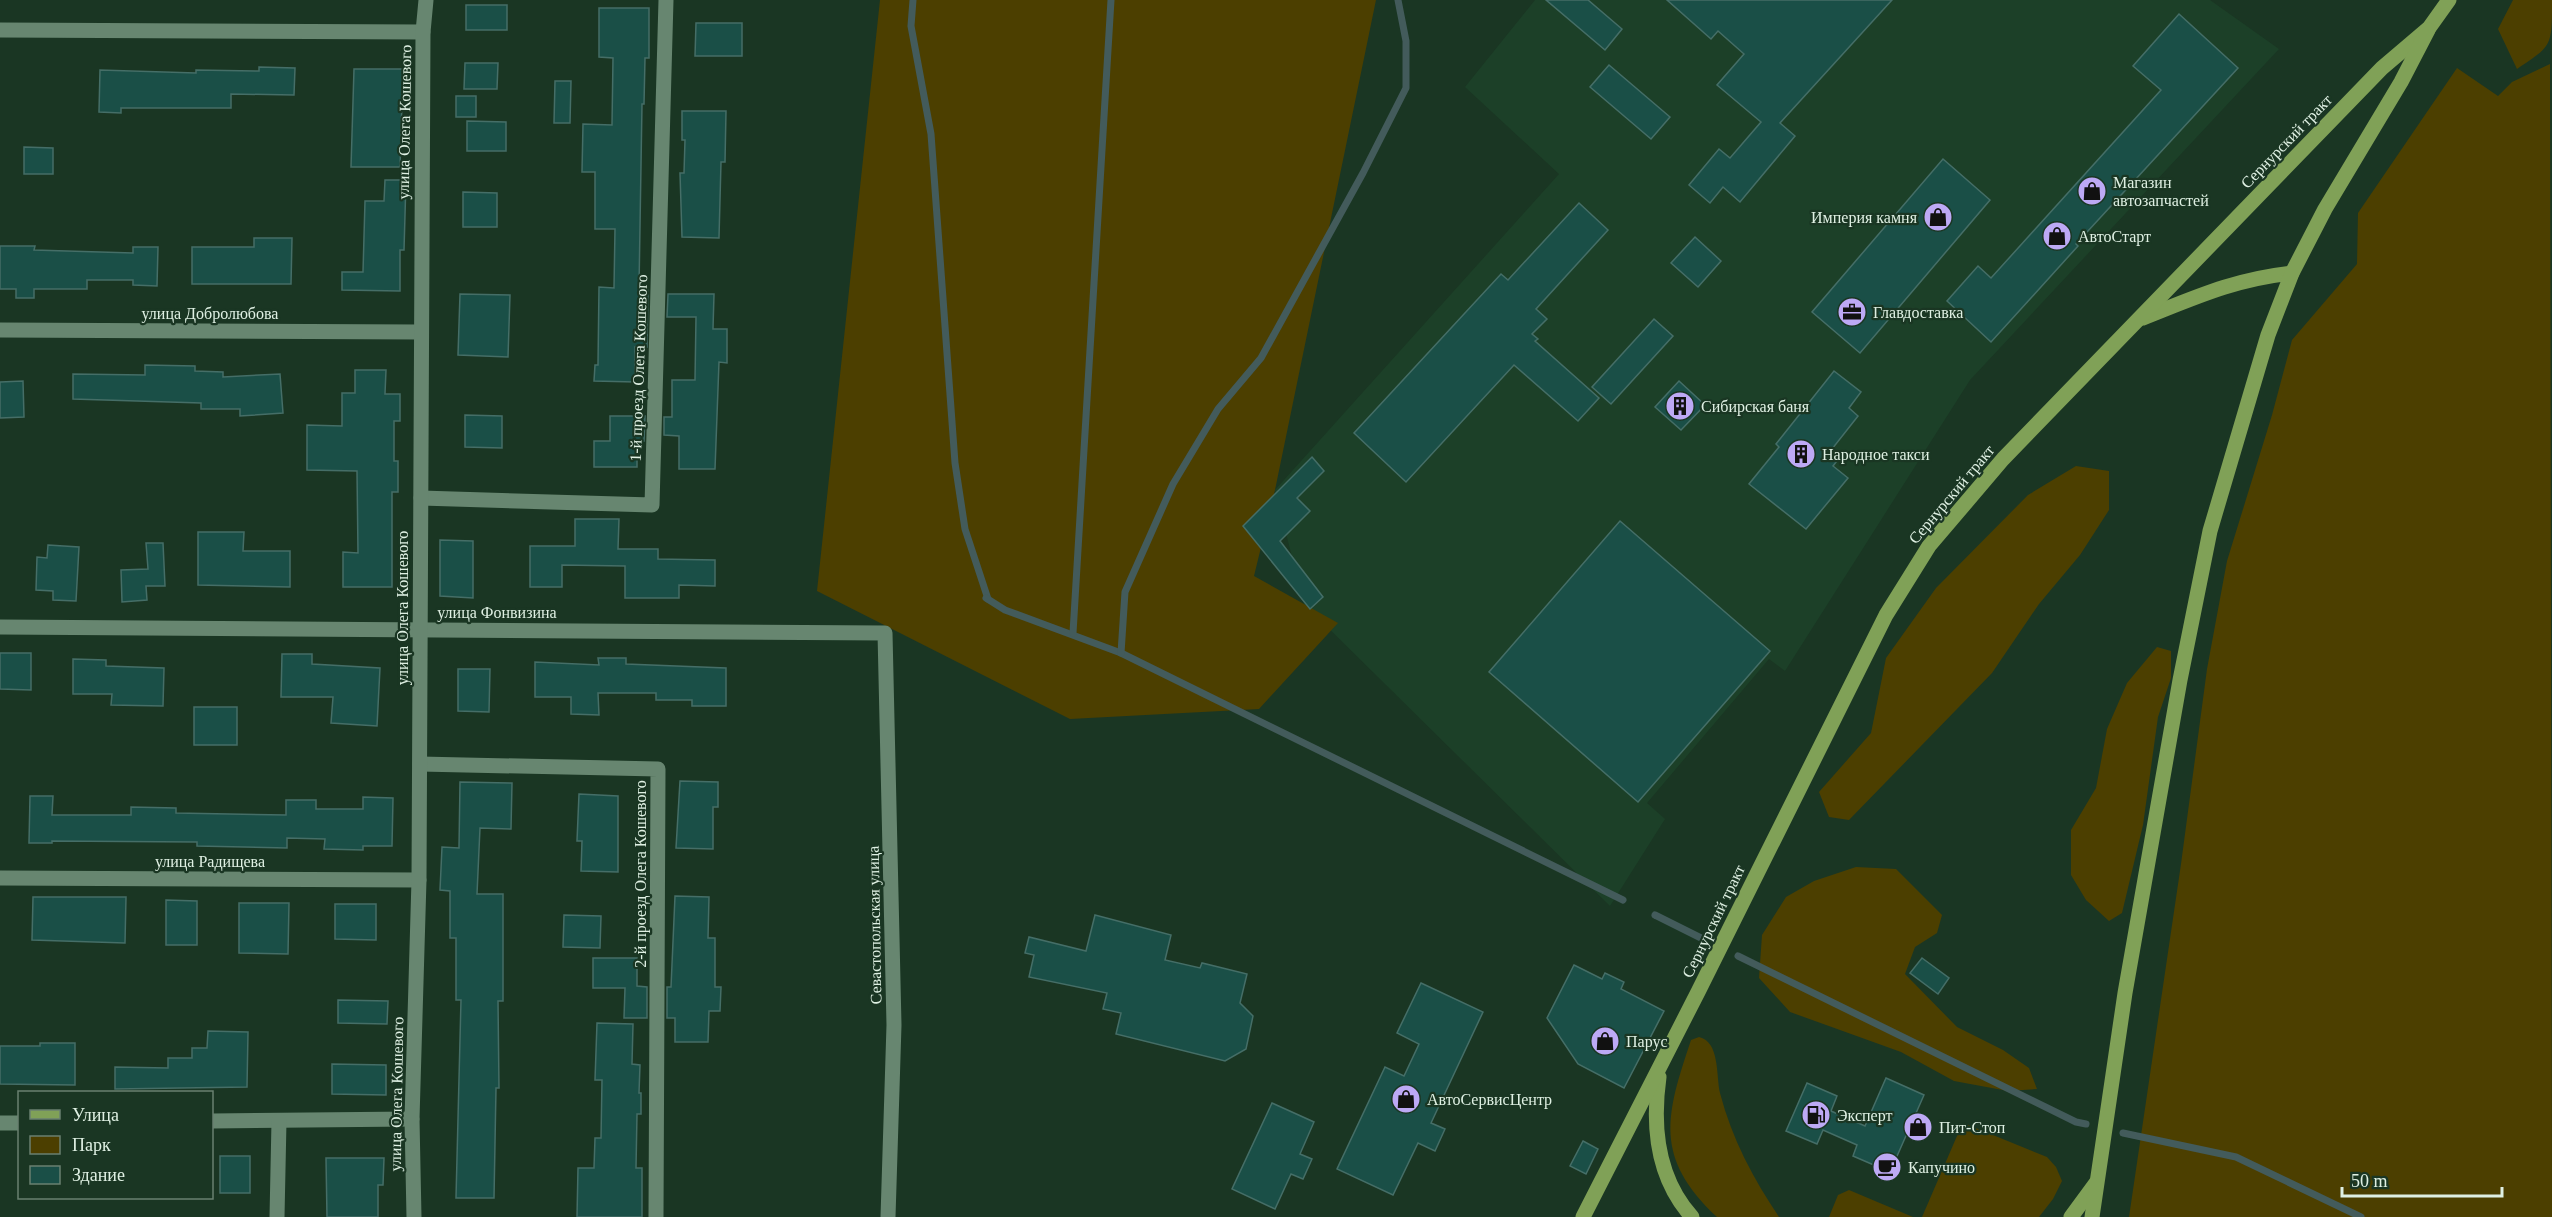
<svg xmlns="http://www.w3.org/2000/svg" width="2552" height="1217" font-family="Georgia,serif">
  <style>
    .built { fill: #1c4028 }
    .green { fill: #4c3f00 }
    .lines { fill: none; stroke-linecap: round; stroke-linejoin: round }
    .stream { stroke: #435b5b; stroke-width: 7 }
    .building { fill: #1a4f47; stroke: #456e67; stroke-width: 1.5 }
    .minor { stroke: #678670; stroke-width: 15 }
    .major { stroke: #80a157; stroke-width: 15 }
    .labels { text-anchor: middle; stroke-width: 4.5; stroke-linejoin: round; paint-order: stroke }
    .street-label { font-size: 16px; fill: #dff0e3; stroke: #1a3623 }
    .poi-label { font-size: 16px; fill: #dff0e3; stroke: #1a3623; text-anchor: start }
  </style>
  <rect width="100%" height="100%" fill="#1a3623"/>
  <!-- built -->
  <polygon class="built" points="1535,0 2210,0 2279,49 1970,380 1785,671 1769,659 1647,803 1665,819 1610,906 1304,604 1275,490 1559,174 1465,87"/>
  <!-- green -->
  <g class="green">
    <polygon points="880,0 1376,0 1275,490 1254,576 1338,623 1259,709 1070,719 817,591"/>
    <path d="M2513,0H2552C2552,48 2552,45 2517,69L2498,29Z"/>
    <polygon points="2550,64 2552,1217 2129,1217 2181,864 2207,669 2227,561 2272,415 2292,340 2357,264 2358,213 2457,68 2498,96 2512,82"/>
    <polygon points="2076,466 2109,471 2109,510 2080,555 2039,604 1992,673 1849,820 1829,817 1819,792 1871,733 1886,658 1936,588 2028,495"/>
    <polygon points="2157,647 2171,651 2171,678 2158,717 2143,825 2122,913 2109,921 2086,900 2071,875 2071,830 2096,788 2107,729 2127,683"/>
    <polygon points="1856,867 1896,869 1942,915 1937,933 1915,947 1905,974 1957,1027 2003,1050 2029,1068 2037,1089 2008,1091 1954,1081 1901,1052 1790,1012 1759,978 1762,935 1786,897 1814,881"/>
    <path d="M1699,1037C1720,1042 1716,1075 1720,1093C1732,1139 1753,1178 1779,1217H1717C1653,1157 1666,1115 1691,1040Z"/>
    <polygon points="1966,1124 2047,1157 2056,1167 2062,1181 2053,1199 2039,1217 1922,1217 1960,1129"/>
    <polygon points="1849,1190 1913,1217 1829,1217 1838,1195"/>
  </g>
  <g class="lines">
    <!-- stream -->
    <g class="stream">
      <polyline points="913,0 911,26 931,134 955,463 965,529 988,599"/>
      <polyline points="986,598 1005,610 1121,653 1623,900"/>
      <polyline points="1073,633 1111,0"/>
      <polyline points="1121,653 1125,592 1173,484 1218,409 1261,358 1363,173 1406,88 1406,41 1398,0"/>
      <polyline points="1655,915 1703,939"/>
      <polyline points="1738,956 2076,1122 2086,1124"/>
      <polyline points="2123,1133 2236,1157 2361,1217"/>
    </g>
  </g>
  <!-- building -->
  <g class="building">
    <polygon points="1546,0 1588,0 1622,29 1605,50"/>
    <polygon points="1667,0 1892,0 1780,123 1795,136 1740,202 1723,187 1710,203 1689,185 1719,149 1730,158 1761,122 1717,85 1744,54 1718,31 1711,39"/>
    <rect x="466" y="5" width="41" height="25"/>
    <polygon points="599,8 649,8 649,58 645,58 644,104 642,104 639,288 648,288 647,347 635,347 635,382 594,381 595,365 598,365 599,287 614,288 615,229 595,229 595,172 582,172 583,124 612,125 613,58 599,57"/>
    <polygon points="2179,14 2238,68 2076,244 2078,246 1991,342 1947,301 1978,266 1991,278 2161,90 2133,66"/>
    <polygon points="696,23 742,23 742,56 695,56"/>
    <polygon points="465,63 498,63 497,89 464,89"/>
    <polygon points="1609,65 1670,117 1651,139 1590,87"/>
    <polygon points="259,67 295,68 294,95 231,94 231,108 121,108 121,113 99,112 100,70 196,73 196,70 259,71"/>
    <polygon points="354,69 403,69 400,167 351,167"/>
    <polygon points="555,81 571,81 570,123 554,123"/>
    <rect x="456" y="96" width="20" height="21"/>
    <polygon points="682,111 726,111 725,162 721,162 719,238 682,237 680,173 684,173 685,140 682,140"/>
    <polygon points="467,121 506,122 506,151 467,151"/>
    <polygon points="24,147 53,148 53,174 24,174"/>
    <polygon points="1943,159 1990,200 1860,353 1812,312"/>
    <polygon points="385,180 406,180 404,250 400,250 400,291 342,290 342,272 363,272 365,201 384,201"/>
    <polygon points="463,192 497,193 497,227 463,227"/>
    <polygon points="1579,203 1608,230 1536,309 1547,319 1532,334 1538,339 1535,341 1599,398 1578,421 1514,365 1406,482 1354,433 1501,274 1508,280"/>
    <polygon points="1695,237 1721,261 1698,287 1671,263"/>
    <polygon points="254,238 292,238 291,284 192,284 192,247 254,247"/>
    <polygon points="0,246 35,246 34,250 133,253 133,247 158,247 157,286 133,285 133,280 87,280 87,289 34,289 34,298 16,298 16,289 0,289"/>
    <polygon points="460,294 510,295 508,357 458,355"/>
    <polygon points="668,294 714,294 713,329 727,329 727,363 719,362 715,469 679,469 679,436 664,435 664,417 672,417 672,380 695,380 696,317 667,317"/>
    <polygon points="1654,319 1673,336 1611,404 1592,387"/>
    <polygon points="145,365 195,366 195,371 223,372 223,377 280,374 283,413 240,416 240,409 201,409 201,403 73,399 73,374 145,375"/>
    <polygon points="355,370 386,370 385,394 400,394 400,421 394,421 394,461 398,461 398,492 392,492 392,587 343,587 343,552 358,553 357,471 307,470 307,425 342,426 342,393 355,393"/>
    <polygon points="1834,371 1861,392 1849,408 1858,416 1828,454 1837,461 1833,466 1848,478 1806,529 1749,484 1779,447 1776,444"/>
    <polygon points="23,381 24,417 0,418 0,382"/>
    <polygon points="1679,381 1705,405 1681,430 1655,407"/>
    <polygon points="465,415 502,416 502,448 465,447"/>
    <polygon points="610,416 645,416 644,441 637,441 637,467 594,467 594,441 610,441"/>
    <polygon points="1312,457 1324,471 1297,498 1310,511 1280,541 1323,597 1310,609 1243,526"/>
    <polygon points="575,519 619,519 618,549 658,549 658,559 715,560 715,586 679,585 679,598 625,598 625,566 562,565 562,587 530,587 530,546 575,546"/>
    <polygon points="1620,521 1770,651 1638,802 1489,672"/>
    <polygon points="198,532 244,532 243,551 290,551 290,587 198,585"/>
    <polygon points="440,540 473,541 473,598 440,596"/>
    <polygon points="146,543 163,543 165,586 146,586 147,600 122,602 121,570 148,569"/>
    <polygon points="48,545 79,547 76,601 53,600 53,591 36,590 37,557 47,558"/>
    <polygon points="0,653 31,653 31,690 0,689"/>
    <polygon points="282,654 312,654 312,664 380,668 377,726 331,723 333,697 281,697"/>
    <polygon points="598,658 626,658 626,664 726,668 726,706 692,706 692,700 656,700 656,693 598,693 599,715 571,714 571,697 535,697 535,662 599,665"/>
    <polygon points="73,659 106,660 106,666 164,668 163,706 111,705 112,694 73,694"/>
    <polygon points="458,669 490,669 489,712 458,711"/>
    <rect x="194" y="707" width="43" height="38"/>
    <polygon points="680,781 718,782 718,807 713,807 713,849 676,848"/>
    <polygon points="460,782 512,783 511,829 480,828 477,894 503,894 503,1001 498,1001 499,1088 496,1088 494,1198 456,1198 461,1000 456,1000 456,938 450,938 450,891 440,890 442,847 459,848"/>
    <polygon points="579,794 618,796 618,872 581,871 582,841 577,841"/>
    <polygon points="30,796 53,796 52,815 131,815 131,807 176,808 176,813 286,815 286,800 316,800 316,809 363,809 363,797 393,798 392,846 363,846 363,850 324,849 325,839 287,838 287,848 197,846 197,842 52,841 52,843 29,843"/>
    <polygon points="675,896 709,897 708,938 715,938 715,987 721,987 720,1011 709,1011 708,1042 675,1042 675,1018 667,1018 667,987 671,987"/>
    <polygon points="33,897 126,897 125,943 32,940"/>
    <polygon points="166,900 197,901 197,945 166,945"/>
    <polygon points="239,903 289,903 288,954 239,953"/>
    <polygon points="335,904 376,904 376,940 335,939"/>
    <polygon points="564,915 601,916 600,948 563,947"/>
    <polygon points="1095,915 1171,935 1165,960 1200,968 1202,963 1247,974 1240,1003 1253,1016 1246,1049 1225,1061 1116,1034 1121,1013 1103,1009 1107,993 1029,977 1034,955 1025,953 1029,937 1086,951"/>
    <polygon points="593,958 637,958 637,986 647,987 647,1018 624,1018 625,988 593,988"/>
    <polygon points="1922,958 1949,978 1938,994 1910,973"/>
    <polygon points="1574,965 1602,979 1605,973 1624,982 1621,989 1664,1011 1624,1088 1578,1064 1547,1018"/>
    <polygon points="1421,983 1483,1012 1431,1123 1445,1129 1435,1151 1418,1143 1393,1195 1337,1169 1385,1067 1404,1076 1419,1044 1397,1033"/>
    <polygon points="338,1000 388,1001 387,1024 338,1023"/>
    <polygon points="597,1023 633,1024 632,1064 640,1065 639,1093 641,1093 641,1114 637,1114 636,1168 642,1168 642,1217 577,1217 578,1168 594,1168 595,1138 601,1138 602,1080 595,1080"/>
    <polygon points="208,1031 248,1032 247,1087 115,1089 115,1067 168,1068 168,1058 192,1058 192,1048 207,1048"/>
    <polygon points="40,1043 75,1043 75,1085 0,1084 0,1046 40,1046"/>
    <polygon points="332,1064 386,1065 386,1095 332,1094"/>
    <polygon points="1886,1078 1924,1095 1890,1172 1853,1156 1857,1145 1823,1130 1817,1144 1786,1131 1807,1083 1837,1096 1831,1111 1865,1126"/>
    <polygon points="1272,1103 1314,1122 1300,1154 1312,1159 1303,1179 1291,1174 1275,1209 1232,1189"/>
    <polygon points="1583,1141 1598,1149 1586,1174 1570,1166"/>
    <rect x="220" y="1156" width="30" height="37"/>
    <polygon points="326,1158 384,1158 383,1185 378,1185 378,1217 327,1217"/>
  </g>
  <g class="lines">
    <!-- minor -->
    <g class="minor">
      <polyline points="0,30 423,32"/>
      <polyline points="0,330 420,332"/>
      <polyline points="421,498 652,505 666,0"/>
      <polyline points="0,627 885,633 894,1025 888,1217"/>
      <polyline points="420,764 658,769 656,1217"/>
      <polyline points="0,878 419,880"/>
      <polyline points="212,1121 412,1119"/>
      <polyline points="0,1123 20,1123"/>
      <polyline points="277,1217 279,1121"/>
      <polyline points="414,1217 412,1119 419,880 423,32 426,0"/>
    </g>
    <!-- major -->
    <g class="major">
      <path d="M2143,318C2196,297 2235,279 2292,273"/>
      <path d="M1659,1077C1652,1127 1657,1178 1692,1217"/>
      <polyline points="1583,1217 1698,992 1886,615 1929,546 2003,459 2382,68 2429,28 2449,0"/>
      <polyline points="2071,1217 2096,1183"/>
      <polyline points="2092,1217 2125,993 2180,680 2210,531 2268,335 2292,273 2325,209 2401,82 2428,30"/>
    </g>
  </g>
  <!-- icons -->
  <defs>
    <g id="shop-disc" transform="scale(1.5)"><circle r="9.5" fill="#bda9f5" stroke="#1a3623"/><path d="M-5-2.5h2.3a2.7 3.5 0 0 1 5.4 0H5L5.5 6h-11ZM-1.5-2.5h3a1.5 2.3 0 0 0-3 0Z" fill="#111"/></g>
    <g id="office-disc" transform="scale(1.5)"><circle r="9.5" fill="#bda9f5" stroke="#1a3623"/><path d="M-6-3h4V-5.5h4V-3h4V5H-6ZM-1-4.5V-3h2v-1.5ZM-6 0V1H6V0Z" fill="#111"/></g>
    <g id="building-disc" transform="scale(1.5)"><circle r="9.5" fill="#bda9f5" stroke="#1a3623"/><path d="M-4-6H4V6H1V3H-1V6H-4ZM-2.5-4.3h1.7v1.8h-1.7ZM.8-4.3h1.7v1.8H.8ZM-2.5-1h1.7V.8h-1.7ZM.8-1h1.7V.8H.8Z" fill="#111"/></g>
    <g id="fuel-disc" transform="scale(1.5)"><circle r="9.5" fill="#bda9f5" stroke="#1a3623"/><path d="M-5.5-6h7V0h2V4h1.3V-2.5L3-4.5l.8-.8L6-3V5H2.5V1h-1V6h-7ZM-4.2-4.7v3.2H.2V-4.7Z" fill="#111"/></g>
    <g id="cafe-disc" transform="scale(1.5)"><circle r="9.5" fill="#bda9f5" stroke="#1a3623"/><path d="M-5.5-4.5H6V0H3Q3 3.5 0 3.5H-2.5Q-5.5 3.5-5.5 0ZM3-3.2v2h1.7v-2ZM-6 4.5H4V6H-6Z" fill="#111"/></g>
  </defs>
  <g fill-rule="evenodd">
    <use href="#shop-disc" x="2092" y="191"/>
    <use href="#shop-disc" x="1938" y="217"/>
    <use href="#shop-disc" x="2057" y="236"/>
    <use href="#office-disc" x="1852" y="312"/>
    <use href="#building-disc" x="1680" y="406"/>
    <use href="#building-disc" x="1801" y="454"/>
    <use href="#shop-disc" x="1605" y="1041"/>
    <use href="#shop-disc" x="1406" y="1099"/>
    <use href="#fuel-disc" x="1816" y="1115"/>
    <use href="#shop-disc" x="1918" y="1127"/>
    <use href="#cafe-disc" x="1887" y="1167"/>
  </g>
  <g class="labels">
    <!-- street labels -->
    <g class="street-label">
      <text transform="translate(404 122) rotate(-89)" y="6">улица Олега Кошевого</text>
      <text transform="translate(2286 141) rotate(-46)" y="6">Сернурский тракт</text>
      <text x="210" y="319">улица Добролюбова</text>
      <text transform="translate(638 368) rotate(-88)" y="6">1-й проезд Олега Кошевого</text>
      <text transform="translate(1951 494) rotate(-50)" y="6">Сернурский тракт</text>
      <text transform="translate(402 608) rotate(-90)" y="6">улица Олега Кошевого</text>
      <text x="497" y="618">улица Фонвизина</text>
      <text x="210" y="867">улица Радищева</text>
      <text transform="translate(640 874) rotate(-90)" y="6">2-й проезд Олега Кошевого</text>
      <text transform="translate(1713 921) rotate(-64)" y="6">Сернурский тракт</text>
      <text transform="translate(874 925) rotate(-91)" y="6">Севастопольская улица</text>
      <text transform="translate(396 1094) rotate(-89)" y="6">улица Олега Кошевого</text>
    </g>
    <!-- poi labels -->
    <g class="poi-label">
      <text x="2113" y="188">Магазин<tspan x="2113" dy="18">автозапчастей</tspan></text>
      <text x="1917" y="223" text-anchor="end">Империя камня</text>
      <text x="2078" y="242">АвтоСтарт</text>
      <text x="1873" y="318">Главдоставка</text>
      <text x="1701" y="412">Сибирская баня</text>
      <text x="1822" y="460">Народное такси</text>
      <text x="1626" y="1047">Парус</text>
      <text x="1427" y="1105">АвтоСервисЦентр</text>
      <text x="1837" y="1121">Эксперт</text>
      <text x="1939" y="1133">Пит-Стоп</text>
      <text x="1908" y="1173">Капучино</text>
    </g>
  </g>
  <!-- legend -->
  <rect x="18" y="1091" width="195" height="108" fill="#1a3623" stroke="#698070" stroke-width="1.5"/>
  <rect x="30" y="1110" width="30" height="9" fill="#80a157" stroke="#698070" stroke-width="1.5"/>
  <text x="72" y="1121" font-size="18" fill="#dff0e3">Улица</text>
  <rect x="30" y="1136" width="30" height="18" fill="#4c3f00" stroke="#698070" stroke-width="1.5"/>
  <text x="72" y="1151" font-size="18" fill="#dff0e3">Парк</text>
  <rect x="30" y="1166" width="30" height="18" fill="#1a4f47" stroke="#698070" stroke-width="1.5"/>
  <text x="72" y="1181" font-size="18" fill="#dff0e3">Здание</text>
  <!-- scale -->
  <path d="M2342 1187v9h160v-9" fill="none" stroke="#dff0e3" stroke-width="3"/>
  <text x="2351" y="1187" font-size="18" fill="#dff0e3" stroke="#1a3623" stroke-width="4.5" paint-order="stroke">50 m</text>
</svg>
